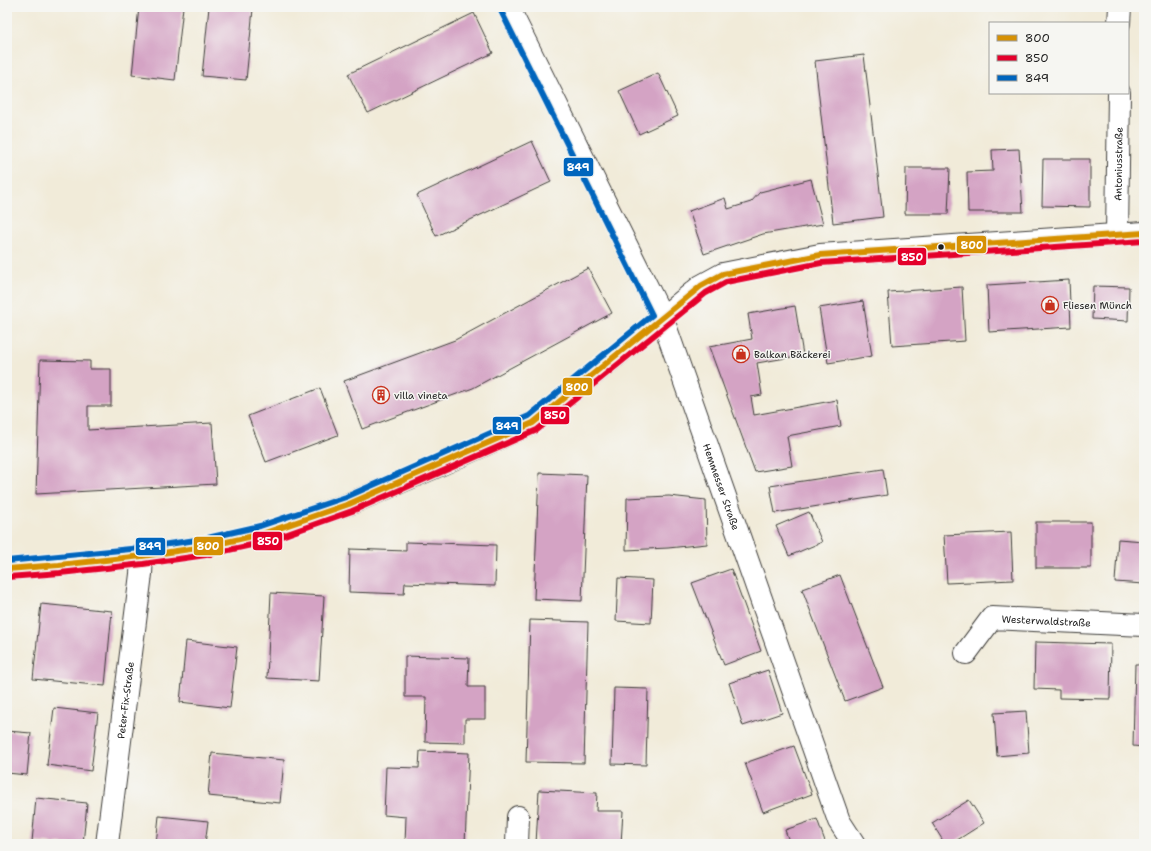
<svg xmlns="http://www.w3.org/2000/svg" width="1151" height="851" font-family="'Shantell Sans',sans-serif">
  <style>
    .building { fill: #d4a3c4 }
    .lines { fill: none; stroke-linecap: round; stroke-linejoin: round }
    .minor-casing { stroke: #3c3b38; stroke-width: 24 }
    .minor { stroke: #fff; stroke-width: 22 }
    .bus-1-casing { stroke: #f6f6f2; stroke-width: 9 }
    .bus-2-casing { stroke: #f6f6f2; stroke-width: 9 }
    .bus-3-casing { stroke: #f6f6f2; stroke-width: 9 }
    .bus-1 { stroke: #d69104; stroke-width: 6 }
    .bus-2 { stroke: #e4002b; stroke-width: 6 }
    .bus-3 { stroke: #0065bd; stroke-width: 6 }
    .bus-dot { fill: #1c1c1c; stroke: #f6f6f2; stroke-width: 1.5 }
    .labels { text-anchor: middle; stroke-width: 3; stroke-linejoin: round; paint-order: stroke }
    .street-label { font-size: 10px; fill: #1c1c1c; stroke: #f6f6f2 }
    .poi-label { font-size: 10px; fill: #1c1c1c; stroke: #f6f6f2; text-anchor: start }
    .line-badge { stroke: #f6f6f2; stroke-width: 1.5 }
    .badge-label { font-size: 11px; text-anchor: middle; font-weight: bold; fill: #fff }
  </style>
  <rect width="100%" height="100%" fill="#f6f6f2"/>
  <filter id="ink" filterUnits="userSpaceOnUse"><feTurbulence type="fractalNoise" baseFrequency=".025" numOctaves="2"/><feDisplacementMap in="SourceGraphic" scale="8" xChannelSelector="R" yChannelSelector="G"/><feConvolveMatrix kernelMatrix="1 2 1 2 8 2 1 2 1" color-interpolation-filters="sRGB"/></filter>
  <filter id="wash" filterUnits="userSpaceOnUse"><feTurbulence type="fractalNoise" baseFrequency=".012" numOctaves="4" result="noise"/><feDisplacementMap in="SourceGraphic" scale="16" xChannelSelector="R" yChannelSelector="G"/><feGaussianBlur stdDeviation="0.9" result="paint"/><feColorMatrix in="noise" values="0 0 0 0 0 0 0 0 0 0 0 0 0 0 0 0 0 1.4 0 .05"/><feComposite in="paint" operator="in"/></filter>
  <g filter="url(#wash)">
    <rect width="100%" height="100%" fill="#f1ebd9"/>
    <g id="blocks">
      <!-- building -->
      <g class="building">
        <polygon points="139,7 183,7 175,80 132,75"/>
        <polygon points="209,7 236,7 253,9 246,80 202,76"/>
        <polygon points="474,13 493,53 368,113 348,74"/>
        <polygon points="864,55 883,217 833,223 815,61"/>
        <polygon points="658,73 678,116 639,134 619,91"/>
        <polygon points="532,141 551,182 436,236 417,195"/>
        <polygon points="1019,149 1023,212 968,212 967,172 993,171 992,150"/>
        <polygon points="1043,159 1090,159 1090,207 1042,206"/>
        <polygon points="906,168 950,168 948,214 905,214"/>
        <polygon points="811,179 823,224 763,234 704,254 689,211 725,198 728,209 751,202 760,192"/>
        <polygon points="588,268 612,313 473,388 362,429 344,381 455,340"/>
        <polygon points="1069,280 1071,327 989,332 987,285"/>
        <polygon points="1093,286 1129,287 1128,321 1092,319"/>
        <polygon points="962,287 965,341 892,346 888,292"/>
        <polygon points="863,301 872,356 828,363 819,308"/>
        <polygon points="795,306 803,355 757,363 762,395 751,397 754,415 837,400 841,426 787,436 792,466 755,472 709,347 752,339 748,314"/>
        <polygon points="40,360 90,361 90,369 111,369 111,406 88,406 88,430 212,423 216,484 36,494"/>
        <polygon points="320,388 338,435 266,462 248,416"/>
        <polygon points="883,469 887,495 775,513 770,486"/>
        <polygon points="539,473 587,475 582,601 534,599"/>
        <polygon points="669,496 706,500 707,544 668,548 626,550 627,498"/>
        <polygon points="809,512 822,542 789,556 776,526"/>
        <rect x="1036" y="522" width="55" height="46"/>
        <polygon points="1011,532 1013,580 947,583 944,535"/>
        <polygon points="1118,539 1144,541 1144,584 1115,582"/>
        <polygon points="406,542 496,545 495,586 405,583 404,594 349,592 350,549 406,551"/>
        <polygon points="731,569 761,651 724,665 692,583"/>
        <polygon points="840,575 883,687 845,701 802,589"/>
        <polygon points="618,578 653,580 651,623 616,621"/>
        <polygon points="271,593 324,596 319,681 267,678"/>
        <polygon points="41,604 112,611 105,686 33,679"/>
        <polygon points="530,620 588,622 584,763 526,762"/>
        <polygon points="186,641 237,647 230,708 180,702"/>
        <polygon points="1035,642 1111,644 1110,699 1059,698 1059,690 1034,689"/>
        <polygon points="405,656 469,658 468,687 485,687 485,719 465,719 465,743 425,742 426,697 405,697"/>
        <polygon points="1135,664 1144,664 1144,747 1133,746"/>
        <polygon points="768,670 782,713 743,726 729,683"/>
        <polygon points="614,688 648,689 646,765 612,764"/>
        <polygon points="54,708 98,713 91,771 47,765"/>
        <polygon points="1026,711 1029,753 997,756 994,713"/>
        <polygon points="7,731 31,733 27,775 7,773"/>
        <polygon points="794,746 812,794 763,812 745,763"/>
        <polygon points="420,751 469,753 465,844 405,844 406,817 384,815 386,767 419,768"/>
        <polygon points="212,753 284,760 280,803 208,796"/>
        <polygon points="539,790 597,793 596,811 623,811 621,844 536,844"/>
        <polygon points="36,798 87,803 83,844 56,844 32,842"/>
        <polygon points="969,800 984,823 951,844 945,844 932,823"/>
        <polygon points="159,816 208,821 205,844 156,844"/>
        <polygon points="817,819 826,844 790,844 785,830"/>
      </g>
    </g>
  </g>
  <g filter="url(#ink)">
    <use href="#blocks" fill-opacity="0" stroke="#3c3b38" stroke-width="1"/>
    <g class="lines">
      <!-- minor casing -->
      <g class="minor-casing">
        <g id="minor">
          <path id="s1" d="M508,7L662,317L839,821L854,844"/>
          <polyline points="1119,23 1120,7"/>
          <path id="s2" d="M1117,235L1119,93"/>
          <polyline points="7,569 59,565 142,556 204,547 262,534 349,504 435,467 533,423 615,357 701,286 723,274 820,255 1144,233"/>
          <path id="s3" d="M966,653L992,618L1144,625"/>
          <path id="s4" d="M107,844L141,574L142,556"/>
          <polyline points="517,844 518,817"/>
        </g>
      </g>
      <!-- minor -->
      <use href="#minor" class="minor"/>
      <!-- bus-1 casing -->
      <g class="bus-1-casing">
        <polyline id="bus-1" points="7,569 59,565 142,556 204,547 262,534 349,504 533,423 701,286 723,274 820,255 1144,233"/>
      </g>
      <!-- bus-2 casing -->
      <g class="bus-2-casing">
        <polyline id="bus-2" points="8,577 60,573 143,564 206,555 265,542 352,511 537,430 706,293 726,282 821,263 1144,241"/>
      </g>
      <!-- bus-3 casing -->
      <g class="bus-3-casing">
        <polyline id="bus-3" points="7,561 141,548 203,539 260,526 346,497 529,416 652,315 501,11"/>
      </g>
      <!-- bus-1 -->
      <use href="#bus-1" class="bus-1"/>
      <!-- bus-2 -->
      <use href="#bus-2" class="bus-2"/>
      <!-- bus-3 -->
      <use href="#bus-3" class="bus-3"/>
    </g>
  </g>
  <!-- icons -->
  <defs>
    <g id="shop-ring" transform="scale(0.9)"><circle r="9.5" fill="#f6f6f2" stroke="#c8321e" stroke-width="1.5"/><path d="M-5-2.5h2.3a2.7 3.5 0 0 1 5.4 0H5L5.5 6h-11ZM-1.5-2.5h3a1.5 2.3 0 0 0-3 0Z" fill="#c8321e"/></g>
    <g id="building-ring" transform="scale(0.9)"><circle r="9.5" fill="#f6f6f2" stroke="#c8321e" stroke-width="1.5"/><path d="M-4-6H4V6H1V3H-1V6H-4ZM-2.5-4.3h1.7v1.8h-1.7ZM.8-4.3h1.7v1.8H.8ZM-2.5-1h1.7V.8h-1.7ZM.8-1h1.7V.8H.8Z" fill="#c8321e"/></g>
  </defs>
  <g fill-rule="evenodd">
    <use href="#shop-ring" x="1050" y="305"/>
    <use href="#shop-ring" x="741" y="354"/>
    <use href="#building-ring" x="381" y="395"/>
  </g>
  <!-- markers -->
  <circle class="bus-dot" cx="941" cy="247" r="3.5"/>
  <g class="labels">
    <!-- street labels -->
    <g class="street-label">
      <text dy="4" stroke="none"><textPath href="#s2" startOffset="71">Antoniusstraße</textPath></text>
      <text dy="4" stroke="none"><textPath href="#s1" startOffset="526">Hemmesser Straße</textPath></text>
      <text dy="4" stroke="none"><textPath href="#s3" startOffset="98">Westerwaldstraße</textPath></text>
      <text dy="4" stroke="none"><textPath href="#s4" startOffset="145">Peter-Fix-Straße</textPath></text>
    </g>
    <!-- poi labels -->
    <g class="poi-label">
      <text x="1063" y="309">Fliesen Münch</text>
      <text x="754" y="358">Balkan Bäckerei</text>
      <text x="394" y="399">villa vineta</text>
    </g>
  </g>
  <g class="line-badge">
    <rect x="563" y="157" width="31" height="20" rx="4" fill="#0065bd"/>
    <rect x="956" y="235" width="31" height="19" rx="4" fill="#d69104"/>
    <rect x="897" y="247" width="30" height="19" rx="4" fill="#e4002b"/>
    <rect x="562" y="377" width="31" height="19" rx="4" fill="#d69104"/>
    <rect x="540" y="406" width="30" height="19" rx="4" fill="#e4002b"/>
    <rect x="492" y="416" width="30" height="19" rx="4" fill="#0065bd"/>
    <rect x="252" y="531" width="31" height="20" rx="4" fill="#e4002b"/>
    <rect x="193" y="536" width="31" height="20" rx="4" fill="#d69104"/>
    <rect x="135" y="537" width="31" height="19" rx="4" fill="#0065bd"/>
  </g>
  <g class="badge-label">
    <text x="578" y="171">849</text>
    <text x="972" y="249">800</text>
    <text x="912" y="261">850</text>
    <text x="577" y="391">800</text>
    <text x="555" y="419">850</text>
    <text x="507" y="430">849</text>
    <text x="268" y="545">850</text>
    <text x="208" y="550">800</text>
    <text x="150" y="550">849</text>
  </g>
  <!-- margin -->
  <rect width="1151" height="851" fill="none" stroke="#f6f6f2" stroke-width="24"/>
  <!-- legend -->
  <rect x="989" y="22" width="140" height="72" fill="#f6f6f2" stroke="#9f9f9c"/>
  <rect x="997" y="35" width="20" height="6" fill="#d69104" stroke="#9f9f9c"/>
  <text x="1025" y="42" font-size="12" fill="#1c1c1c">800</text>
  <rect x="997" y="55" width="20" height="6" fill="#e4002b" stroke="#9f9f9c"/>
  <text x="1025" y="62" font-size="12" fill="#1c1c1c">850</text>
  <rect x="997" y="75" width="20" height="6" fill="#0065bd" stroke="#9f9f9c"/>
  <text x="1025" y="82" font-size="12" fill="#1c1c1c">849</text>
</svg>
